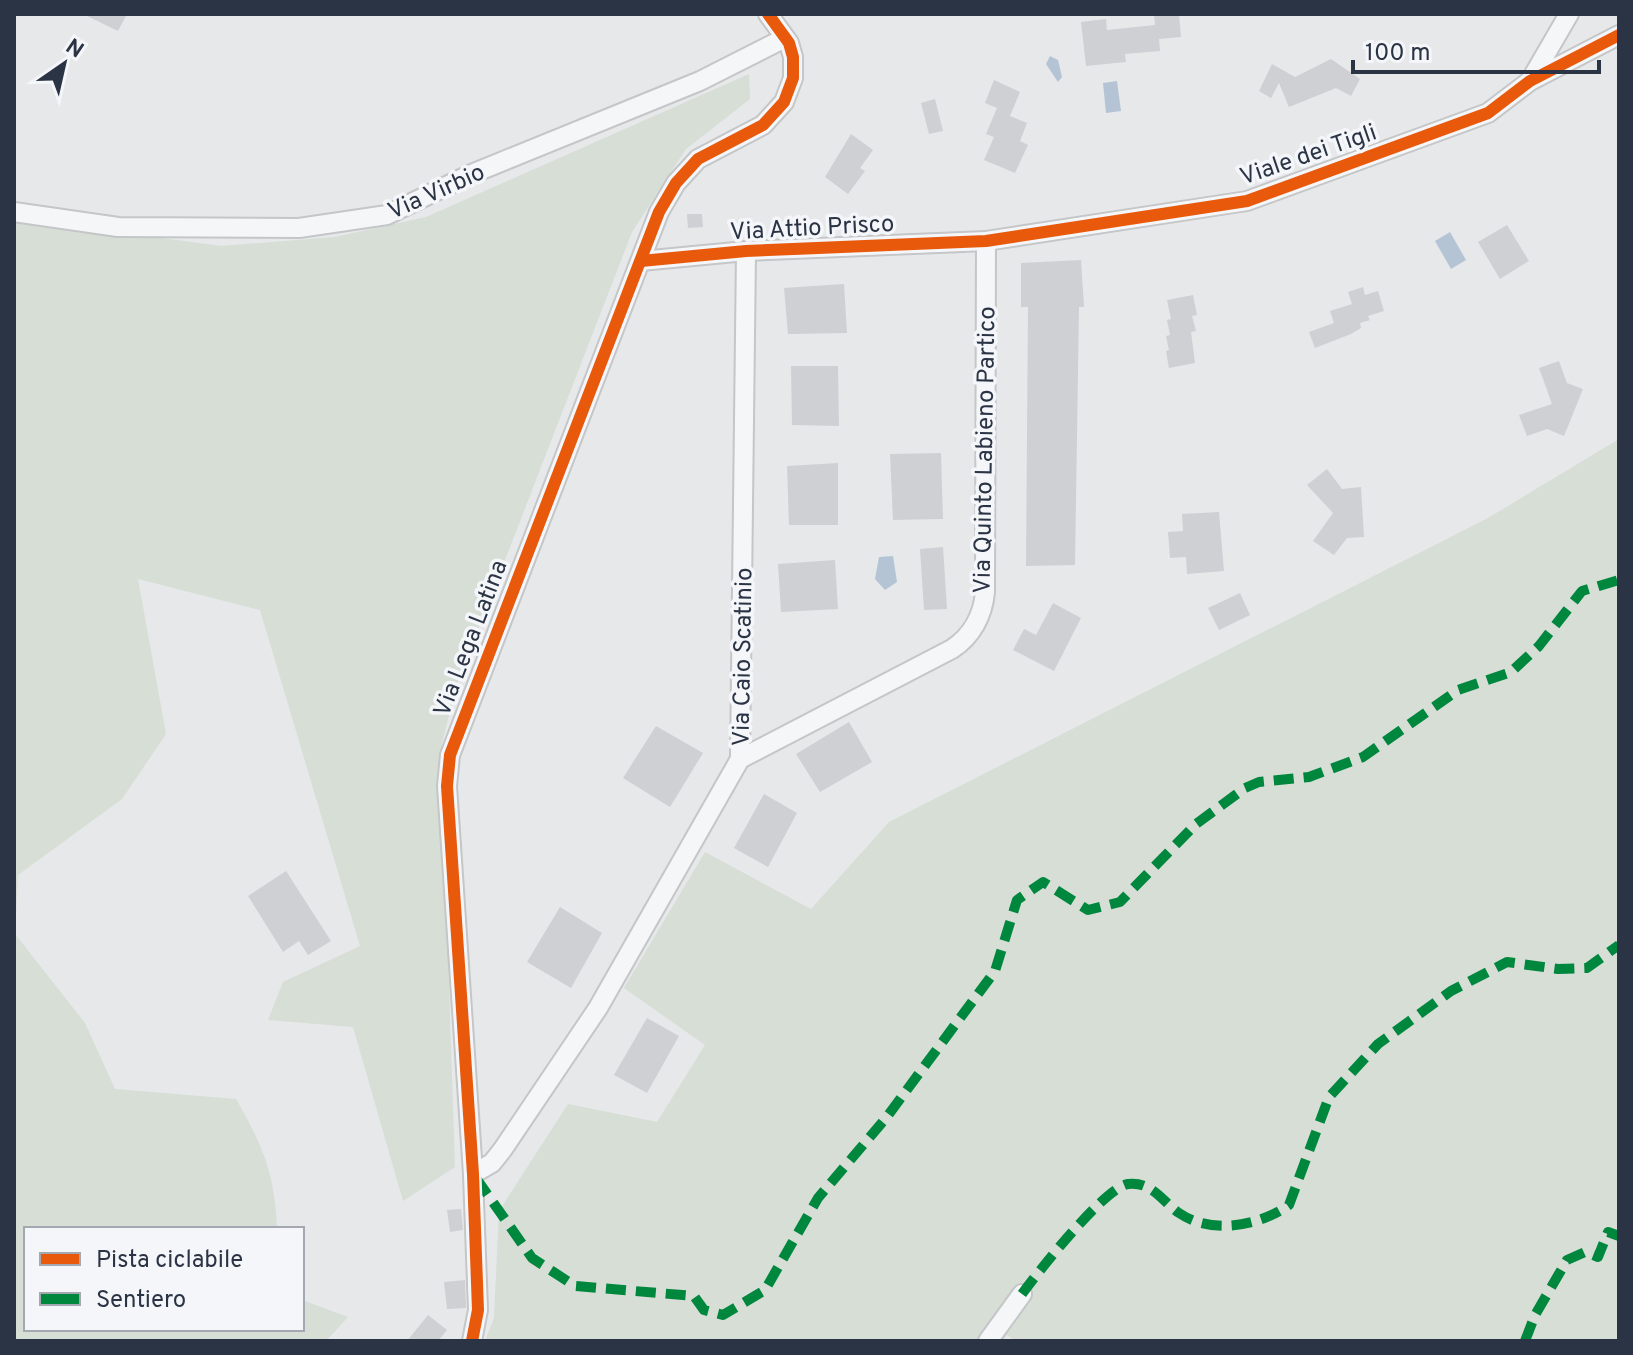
<svg xmlns="http://www.w3.org/2000/svg" width="1633" height="1355" font-family="Overpass,sans-serif">
  <style>
    .green { fill: #d6ded6 }
    .water { fill: #b4c4d5 }
    .building { fill: #ced0d3 }
    .lines { fill: none; stroke-linecap: round; stroke-linejoin: round }
    .minor-casing { stroke: #c4c6c8; stroke-width: 22 }
    .minor { stroke: #f5f6f7; stroke-width: 18 }
    .quiet { stroke: #00873e; stroke-width: 10; stroke-dasharray: 20 10; stroke-linecap: butt }
    .cycleway-casing { stroke: #f4f6f9; stroke-width: 17 }
    .cycleway { stroke: #e8590c; stroke-width: 12 }
    .labels { text-anchor: middle; stroke-width: 7; stroke-linejoin: round; paint-order: stroke }
    .street-label { font-size: 24px; fill: #2b3445; stroke: #f4f6f9 }
  </style>
  <rect width="100%" height="100%" fill="#e6e8ea"/>
  <!-- green -->
  <g class="green">
    <path d="M749,74L750,99L686,149L632,232L457,684L441,747L455,1167L403,1201L353,1027L268,1020L283,982L360,946L260,610L138,579L166,734L122,799L18,875L15,934L85,1023L115,1089L236,1099C263,1146 275,1174 277,1229H26V1329H302V1300L348,1317L326,1341H14V218L221,246L335,237L426,217Z"/>
    <polygon points="1619,439 1619,1341 1015,1341 1007,1335 1002,1341 485,1341 494,1318 499,1211 568,1104 657,1122 705,1045 624,988 705,852 811,909 889,822 1488,518"/>
  </g>
  <!-- water -->
  <g class="water">
    <polygon points="1050,56 1058,60 1062,77 1058,82 1046,64"/>
    <polygon points="1117,81 1121,111 1106,113 1103,83"/>
    <polygon points="1450,232 1466,260 1451,269 1435,241"/>
    <polygon points="893,556 897,582 885,590 875,579 879,557"/>
  </g>
  <!-- building -->
  <g class="building">
    <polygon points="83,14 127,14 118,31"/>
    <polygon points="1154,14 1179,14 1181,37 1159,39 1160,51 1125,54 1126,62 1086,66 1081,22 1106,19 1107,30 1155,25"/>
    <polygon points="1331,59 1360,79 1351,96 1336,88 1289,107 1279,83 1271,98 1259,91 1272,64 1295,77"/>
    <polygon points="994,80 1020,92 1010,116 1027,123 1020,141 1028,145 1015,173 984,160 994,137 986,134 997,108 985,103"/>
    <polygon points="935,99 943,131 929,134 921,103"/>
    <polygon points="851,134 873,150 860,168 865,171 848,194 825,177"/>
    <polygon points="687,214 702,214 703,227 688,228"/>
    <polygon points="1507,225 1529,261 1500,279 1478,242"/>
    <polygon points="1081,260 1084,307 1079,307 1075,565 1026,566 1028,307 1021,307 1021,263"/>
    <polygon points="844,284 847,333 788,334 784,288"/>
    <polygon points="1363,287 1365,295 1378,291 1384,311 1368,316 1370,320 1360,323 1361,328 1351,334 1315,348 1309,332 1334,323 1330,311 1352,304 1348,292"/>
    <polygon points="1193,295 1197,315 1192,316 1196,331 1191,332 1195,363 1169,368 1166,351 1169,350 1166,336 1170,335 1167,320 1171,319 1167,300"/>
    <polygon points="1559,361 1567,383 1583,389 1564,436 1547,429 1527,436 1519,415 1552,404 1539,368"/>
    <polygon points="791,366 838,366 839,426 792,425"/>
    <polygon points="941,453 943,519 893,520 890,454"/>
    <polygon points="838,463 838,525 789,525 787,466"/>
    <polygon points="1327,469 1342,489 1361,487 1364,537 1347,538 1334,555 1313,541 1333,513 1307,485"/>
    <polygon points="1219,512 1224,571 1187,574 1186,557 1170,558 1168,532 1183,531 1182,514"/>
    <polygon points="943,547 947,609 924,610 920,549"/>
    <polygon points="835,560 838,609 781,612 778,564"/>
    <polygon points="1240,593 1250,615 1219,630 1208,608"/>
    <polygon points="1053,603 1081,618 1054,671 1013,650 1024,629 1036,635"/>
    <polygon points="849,722 872,762 820,792 796,754"/>
    <polygon points="656,726 703,753 670,807 623,778"/>
    <polygon points="764,794 797,813 768,867 734,848"/>
    <polygon points="286,871 331,941 308,955 299,941 283,952 248,896"/>
    <polygon points="560,907 602,933 571,988 527,962"/>
    <polygon points="647,1018 679,1036 647,1093 614,1075"/>
    <polygon points="461,1209 463,1230 450,1232 447,1210"/>
    <polygon points="465,1280 466,1308 447,1309 444,1282"/>
    <polygon points="428,1315 447,1330 438,1341 407,1341"/>
  </g>
  <g class="lines">
    <!-- minor casing -->
    <g class="minor-casing">
      <g id="minor">
        <polyline points="1530,81 1569,14"/>
        <polyline points="14,212 118,227 299,228 387,215 469,175 700,81 785,38"/>
        <polyline points="641,261 746,251 986,241 1247,201 1488,113 1530,81 1619,35"/>
        <path d="M740,759L952,649C972,636 983,615 985,592L986,241"/>
        <polyline points="473,1174 492,1163 503,1149 598,1008 740,759 746,251"/>
        <polyline points="472,1341 478,1310 473,1174 447,786 450,755 659,212 676,183 698,159 763,125 784,102 793,78 793,57 789,43 768,14"/>
        <polyline points="988,1341 1022,1294"/>
      </g>
    </g>
    <!-- minor -->
    <use href="#minor" class="minor"/>
    <!-- quiet -->
    <g class="quiet">
      <polyline points="476,1178 532,1258 575,1286 694,1296 704,1310 723,1315 765,1290 818,1198 886,1118 995,971 1017,900 1043,882 1088,910 1120,902 1196,824 1245,788 1259,782 1309,777 1363,757 1458,690 1511,672 1539,646 1582,591 1619,580"/>
      <path d="M1022,1294C1038,1272 1104,1188 1128,1184C1152,1181 1163,1202 1179,1213C1211,1235 1260,1226 1289,1205L1329,1097L1378,1044L1451,991L1507,962L1558,969L1587,968L1619,945"/>
      <polyline points="1525,1341 1535,1315 1567,1260 1585,1252 1598,1257 1608,1232 1619,1236"/>
    </g>
    <!-- cycleway casing -->
    <g class="cycleway-casing">
      <g id="cycleway">
        <polyline points="641,261 746,251 986,241 1247,201 1488,113 1530,81 1619,35"/>
        <polyline points="472,1341 478,1310 473,1174 447,786 450,755 659,212 676,183 698,159 763,125 784,102 793,78 793,57 789,43 768,14"/>
      </g>
    </g>
    <!-- cycleway -->
    <use href="#cycleway" class="cycleway"/>
  </g>
  <g class="labels">
    <!-- street labels -->
    <g class="street-label">
      <text transform="translate(1308 154) rotate(-19)" y="8">Viale dei Tigli</text>
      <text transform="translate(436 191) rotate(-24)" y="8">Via Virbio</text>
      <text transform="translate(812 227) rotate(-3)" y="8">Via Attio Prisco</text>
      <text transform="translate(984 450) rotate(-89)" y="8">Via Quinto Labieno Partico</text>
      <text transform="translate(470 638) rotate(-69)" y="8">Via Lega Latina</text>
      <text transform="translate(742 657) rotate(-89)" y="8">Via Caio Scatinio</text>
    </g>
  </g>
  <!-- border -->
  <rect width="1633" height="1355" fill="none" stroke="#2b3445" stroke-width="32"/>
  <!-- legend -->
  <rect x="24" y="1227" width="280" height="104" fill="#f4f6f9" stroke="#a4a8b1" stroke-width="2"/>
  <rect x="40" y="1253" width="40" height="12" fill="#e8590c" stroke="#a4a8b1" stroke-width="2"/>
  <text x="96" y="1267" font-size="24" fill="#2b3445">Pista ciclabile</text>
  <rect x="40" y="1293" width="40" height="12" fill="#00873e" stroke="#a4a8b1" stroke-width="2"/>
  <text x="96" y="1307" font-size="24" fill="#2b3445">Sentiero</text>
  <!-- north arrow -->
  <g transform="translate(64 64) rotate(34)" stroke="#f4f6f9" stroke-width="6" paint-order="stroke">
  <path d="M0-6L14 30L0 20L-14 30Z" fill="#2b3445"/>
  <text y="-12" font-size="22" font-weight="bold" text-anchor="middle" fill="#2b3445">N</text>
  </g>
  <!-- scale -->
  <path d="M1353 60v12h246v-12" fill="none" stroke="#2b3445" stroke-width="4"/>
  <text x="1365" y="60" font-size="24" fill="#2b3445" stroke="#f4f6f9" stroke-width="6" paint-order="stroke">100 m</text>
</svg>
